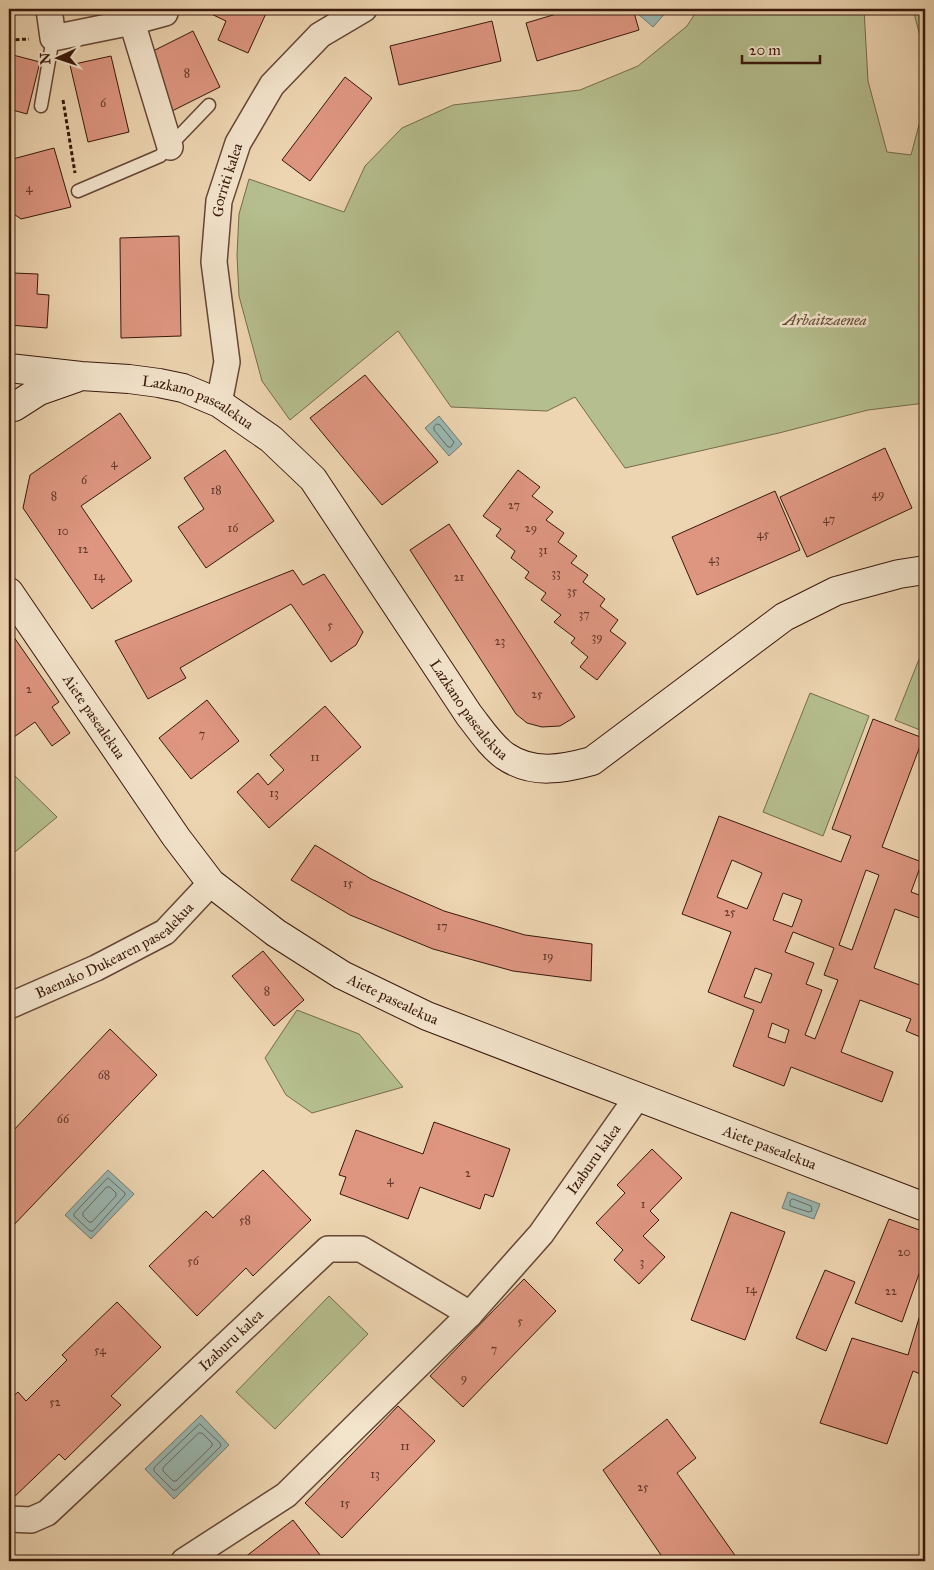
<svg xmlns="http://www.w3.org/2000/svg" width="934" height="1570" font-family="'IM FELL Great Primer',serif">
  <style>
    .green { fill: #b5be8e; stroke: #766a4c }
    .water { fill: #9ab8b2; stroke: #73786f }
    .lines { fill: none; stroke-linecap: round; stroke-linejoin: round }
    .shore { stroke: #69685e; stroke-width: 1 }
    .building { fill: #de9681; stroke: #38170b; fill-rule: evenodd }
    .lane-casing { stroke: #654634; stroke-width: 15 }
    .street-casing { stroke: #654634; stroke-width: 28 }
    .secondary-casing { stroke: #38170b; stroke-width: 30 }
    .path { stroke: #38170b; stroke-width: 3; stroke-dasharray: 4 2.5; stroke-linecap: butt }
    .lane { stroke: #f3e4cc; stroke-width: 12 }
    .street { stroke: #f3e4cc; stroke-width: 25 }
    .secondary { stroke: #f3e4cc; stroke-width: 28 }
    .labels { text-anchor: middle; stroke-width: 5; stroke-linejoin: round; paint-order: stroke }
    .number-label { font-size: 12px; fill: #623728 }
    .street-label { font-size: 15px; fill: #38170b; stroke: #f3e4cc }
    .park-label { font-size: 15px; font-style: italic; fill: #5e4932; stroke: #f3e4cc }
  </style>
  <rect width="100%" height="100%" fill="#edd5b1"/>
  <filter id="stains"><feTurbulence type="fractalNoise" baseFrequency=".004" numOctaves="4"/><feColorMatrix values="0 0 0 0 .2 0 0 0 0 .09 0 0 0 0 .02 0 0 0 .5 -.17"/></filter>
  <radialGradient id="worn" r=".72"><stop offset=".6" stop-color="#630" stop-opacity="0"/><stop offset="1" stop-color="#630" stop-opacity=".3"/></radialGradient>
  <!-- green -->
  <g class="green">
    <polygon points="698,9 864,9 868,81 887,152 911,155 925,102 925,403 868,410 779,433 625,468 575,397 547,411 451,407 398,331 290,420 262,381 239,296 237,255 239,214 249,179 344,212 365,166 402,128 453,105 580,90 638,66 687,26"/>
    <polygon points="913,9 925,9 925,56"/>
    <polygon points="925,644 925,732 895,720"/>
    <polygon points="810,693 869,716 823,836 763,812"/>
    <polygon points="9,770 57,817 9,857"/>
    <polygon points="297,1010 359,1034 403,1087 312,1113 286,1095 265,1058"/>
    <polygon points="329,1296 368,1334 275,1429 236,1392"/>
  </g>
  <!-- water -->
  <g class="water">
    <polygon points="641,9 669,9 653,27 637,13"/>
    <polygon points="439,416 462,444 449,456 425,428"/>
    <polygon points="108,1170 134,1194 91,1239 65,1215"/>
    <polygon points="788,1192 820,1204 814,1219 782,1208"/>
    <polygon points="201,1415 229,1445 174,1499 145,1469"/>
  </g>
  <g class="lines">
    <!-- shore -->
    <g class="shore">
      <polygon points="437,424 440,425 454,442 451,447 448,447 434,430 434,427"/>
      <polygon points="108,1178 125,1193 125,1195 93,1231 90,1231 74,1216 74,1214"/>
      <polygon points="107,1187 110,1187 116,1193 116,1196 92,1222 89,1222 83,1216 83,1213"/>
      <polygon points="793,1199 811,1206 812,1211 809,1212 790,1206 790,1201"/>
      <polygon points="200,1424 220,1443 221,1446 176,1490 173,1490 154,1471 154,1468"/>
      <polygon points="199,1433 202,1433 212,1443 212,1446 176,1481 173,1481 163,1471 163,1468"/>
    </g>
  </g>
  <!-- building -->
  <g class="building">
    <polygon points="209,9 268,9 248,53 218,40 226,21 207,12"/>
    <polygon points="573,9 633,9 639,30 537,61 526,23"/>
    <polygon points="492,21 501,61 399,85 390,46"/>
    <polygon points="193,31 220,87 170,112 143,56"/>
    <polygon points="9,54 40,62 27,114 9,109"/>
    <polygon points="111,56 129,132 88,142 70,65"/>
    <polygon points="345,77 372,98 310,181 282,160"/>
    <polygon points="54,148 71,207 21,219 11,212 9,212 9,160"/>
    <polygon points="179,236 181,336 121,338 120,238"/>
    <polygon points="9,263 13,263 13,273 38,274 37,294 49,295 47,328 9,325"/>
    <polygon points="365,375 438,462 382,505 310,418"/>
    <polygon points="120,413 151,458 81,506 132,581 92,609 23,508 30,475"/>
    <polygon points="885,448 912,508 807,557 780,497"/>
    <polygon points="225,450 274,521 206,568 178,527 204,509 184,478"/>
    <polygon points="518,470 540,487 532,496 553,512 546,520 564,533 558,542 577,556 571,563 588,575 583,582 605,599 600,606 618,620 610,631 626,643 597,680 580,667 588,657 571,643 575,638 554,622 561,615 541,600 546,593 525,578 529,572 511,558 515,551 496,536 501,529 483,516"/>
    <polygon points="775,491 800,550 697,595 672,537"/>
    <polygon points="449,524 575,717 560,726 542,727 527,723 516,714 410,550"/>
    <polygon points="293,570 303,585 324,574 363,632 356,645 331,662 291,604 180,668 186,678 148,699 115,641"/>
    <polygon points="9,630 59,702 52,707 70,733 52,746 35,722 14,737 9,729 9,676 14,672 9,665"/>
    <polygon points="207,700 239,741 191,779 159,738"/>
    <polygon points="325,706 361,747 269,828 237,792 258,773 268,785 284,770 270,755"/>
    <path d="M873,719L923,738L882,847L922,862L911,892L925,897V920L895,909L874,968L925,987V1039L906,1031L911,1019L860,1000L841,1052L893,1072L882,1102L791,1067L784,1086L733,1066L754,1010L708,992L731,932L682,914L719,816L841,862L851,836L832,829ZM732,860L762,873L747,909L717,897ZM866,870L879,875L852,950L839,945ZM783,893L802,900L792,927L773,920ZM793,932L834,948L824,975L838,980L815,1039L805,1035L822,990L806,984L814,963L785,952ZM755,968L772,974L761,1003L744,997ZM772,1023L789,1030L785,1043L768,1037Z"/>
    <polygon points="315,845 371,879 444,911 525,935 592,944 591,981 513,971 433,949 350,915 291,880"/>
    <polygon points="263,951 304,1000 274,1026 232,976"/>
    <polygon points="110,1029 157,1075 9,1230 9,1135"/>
    <polygon points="434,1122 510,1149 493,1197 485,1194 480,1209 420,1187 408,1219 340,1194 346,1177 339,1175 356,1130 423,1154"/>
    <polygon points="652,1149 682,1178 650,1211 659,1220 643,1236 665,1257 639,1284 614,1260 623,1250 596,1223 625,1193 617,1185"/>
    <polygon points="263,1170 311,1220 253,1276 246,1268 197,1316 149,1266 206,1211 213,1218"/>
    <polygon points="731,1212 785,1232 745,1340 691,1320"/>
    <polygon points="889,1219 925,1232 925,1257 902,1322 855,1303"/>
    <polygon points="825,1270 855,1282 826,1351 796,1338"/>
    <polygon points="524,1279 556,1311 463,1407 430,1376"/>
    <polygon points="925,1298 925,1376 913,1371 887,1444 820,1423 852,1338 908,1355"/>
    <polygon points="117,1302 161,1347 111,1396 121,1405 65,1460 59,1454 11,1500 9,1498 9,1400 18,1392 26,1401 67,1360 62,1355"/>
    <polygon points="398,1406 435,1441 342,1538 305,1503"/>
    <polygon points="667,1419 696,1458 677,1473 739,1561 665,1561 603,1470"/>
    <polygon points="293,1520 324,1560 323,1561 240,1561"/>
  </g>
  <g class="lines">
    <!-- lane casing -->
    <g class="lane-casing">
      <g id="lane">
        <polyline points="41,106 53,38"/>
        <polyline points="78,191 160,156 209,105"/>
      </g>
    </g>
    <!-- street casing -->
    <g class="street-casing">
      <g id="street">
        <polyline points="49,9 53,38 132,22 165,13"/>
        <polyline points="132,22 170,147"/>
        <path id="s1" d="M219,403L227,362L214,262L219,201L238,143L272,85L320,35L364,9"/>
        <path id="s2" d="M9,1006L96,968L165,932L211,883"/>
        <path id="s3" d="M9,1519L31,1520L47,1513L328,1249H361L470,1314"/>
        <path id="s4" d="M184,1561L286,1495L470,1314L541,1234L638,1096"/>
      </g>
    </g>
    <!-- secondary casing -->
    <g class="secondary-casing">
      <g id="secondary">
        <path id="s5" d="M9,368L81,376L129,379L159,383L183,388L219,403L271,439L313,479L469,715C480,729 491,746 505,756C533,775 563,769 592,761L784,617L836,591L899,574L925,570"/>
        <polyline points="14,407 39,391 76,378"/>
        <path id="s6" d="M9,592L176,837L211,883L276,933L342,975L427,1016L925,1207"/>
      </g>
    </g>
    <!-- path -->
    <g class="path">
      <polyline points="9,40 29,39"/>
      <polyline points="63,100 75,173"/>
    </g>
    <!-- lane -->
    <use href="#lane" class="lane"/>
    <!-- street -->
    <use href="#street" class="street"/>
    <!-- secondary -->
    <use href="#secondary" class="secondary"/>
  </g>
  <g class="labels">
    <!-- number labels -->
    <g class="number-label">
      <text x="187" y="77">8</text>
      <text x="103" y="107">6</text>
      <text x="29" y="192">4</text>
      <text x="114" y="467">4</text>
      <text x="84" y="484">6</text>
      <text x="216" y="494">18</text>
      <text x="878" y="498">49</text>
      <text x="54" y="500">8</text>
      <text x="514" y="509">27</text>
      <text x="829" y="523">47</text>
      <text x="233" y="532">16</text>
      <text x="531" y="532">29</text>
      <text x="63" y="535">10</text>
      <text x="763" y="538">45</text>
      <text x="83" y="553">12</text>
      <text x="543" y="554">31</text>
      <text x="714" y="563">43</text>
      <text x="556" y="577">33</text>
      <text x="99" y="580">14</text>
      <text x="459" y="581">21</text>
      <text x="572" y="595">35</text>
      <text x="584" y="618">37</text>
      <text x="330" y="629">5</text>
      <text x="597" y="641">39</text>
      <text x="500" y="645">23</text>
      <text x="29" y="693">2</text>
      <text x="537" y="698">25</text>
      <text x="202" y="738">7</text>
      <text x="315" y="761">11</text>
      <text x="274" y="797">13</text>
      <text x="348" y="887">15</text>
      <text x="730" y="916">25</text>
      <text x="442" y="930">17</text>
      <text x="548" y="960">19</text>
      <text x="267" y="995">8</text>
      <text x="104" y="1079">68</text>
      <text x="63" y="1123">66</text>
      <text x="468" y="1177">2</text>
      <text x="390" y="1184">4</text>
      <text x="643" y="1208">1</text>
      <text x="245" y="1224">58</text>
      <text x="904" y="1256">20</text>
      <text x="193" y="1265">56</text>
      <text x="642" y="1266">3</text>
      <text x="751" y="1293">14</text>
      <text x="891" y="1295">22</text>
      <text x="520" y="1325">5</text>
      <text x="494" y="1353">7</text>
      <text x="100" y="1354">54</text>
      <text x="464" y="1382">9</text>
      <text x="55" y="1406">52</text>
      <text x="405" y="1450">11</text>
      <text x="375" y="1478">13</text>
      <text x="643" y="1491">25</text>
      <text x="345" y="1507">15</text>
    </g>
    <!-- street labels -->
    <g class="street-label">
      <text dy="5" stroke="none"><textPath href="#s1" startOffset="226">Gorriti kalea</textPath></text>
      <text dy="5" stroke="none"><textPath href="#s5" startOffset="194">Lazkano pasealekua</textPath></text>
      <text dy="5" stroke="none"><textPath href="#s5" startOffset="614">Lazkano pasealekua</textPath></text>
      <text dy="5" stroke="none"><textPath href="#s6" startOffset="151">Aiete pasealekua</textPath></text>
      <text dy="5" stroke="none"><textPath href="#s2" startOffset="120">Baenako Dukearen pasealekua</textPath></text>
      <text dy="5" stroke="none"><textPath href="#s6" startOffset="571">Aiete pasealekua</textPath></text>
      <text dy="5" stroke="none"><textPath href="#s6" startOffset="976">Aiete pasealekua</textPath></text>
      <text dy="5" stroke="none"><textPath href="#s4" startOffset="578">Izaburu kalea</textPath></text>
      <text dy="5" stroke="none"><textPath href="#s3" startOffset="292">Izaburu kalea</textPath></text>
    </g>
    <!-- park labels -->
    <g class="park-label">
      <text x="825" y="325">Arbaitzaenea</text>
    </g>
  </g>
  <!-- margin -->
  <rect width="934" height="1570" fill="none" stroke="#edd5b1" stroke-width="30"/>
  <rect x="10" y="10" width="914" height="1550" fill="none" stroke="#38170b" stroke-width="2.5"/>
  <rect x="15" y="15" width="904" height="1540" fill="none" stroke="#38170b"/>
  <!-- north arrow -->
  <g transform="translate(58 58) rotate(267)" stroke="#f3e4cc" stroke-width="4" paint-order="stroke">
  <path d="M0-4L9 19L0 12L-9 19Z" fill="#38170b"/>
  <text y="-8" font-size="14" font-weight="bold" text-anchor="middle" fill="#38170b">N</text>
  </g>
  <!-- scale -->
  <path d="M742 55v8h78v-8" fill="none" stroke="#38170b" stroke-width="2.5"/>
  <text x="749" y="55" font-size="15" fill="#38170b" stroke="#f3e4cc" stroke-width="4" paint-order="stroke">20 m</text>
  <rect width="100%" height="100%" filter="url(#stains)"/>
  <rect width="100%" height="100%" fill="url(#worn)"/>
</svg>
